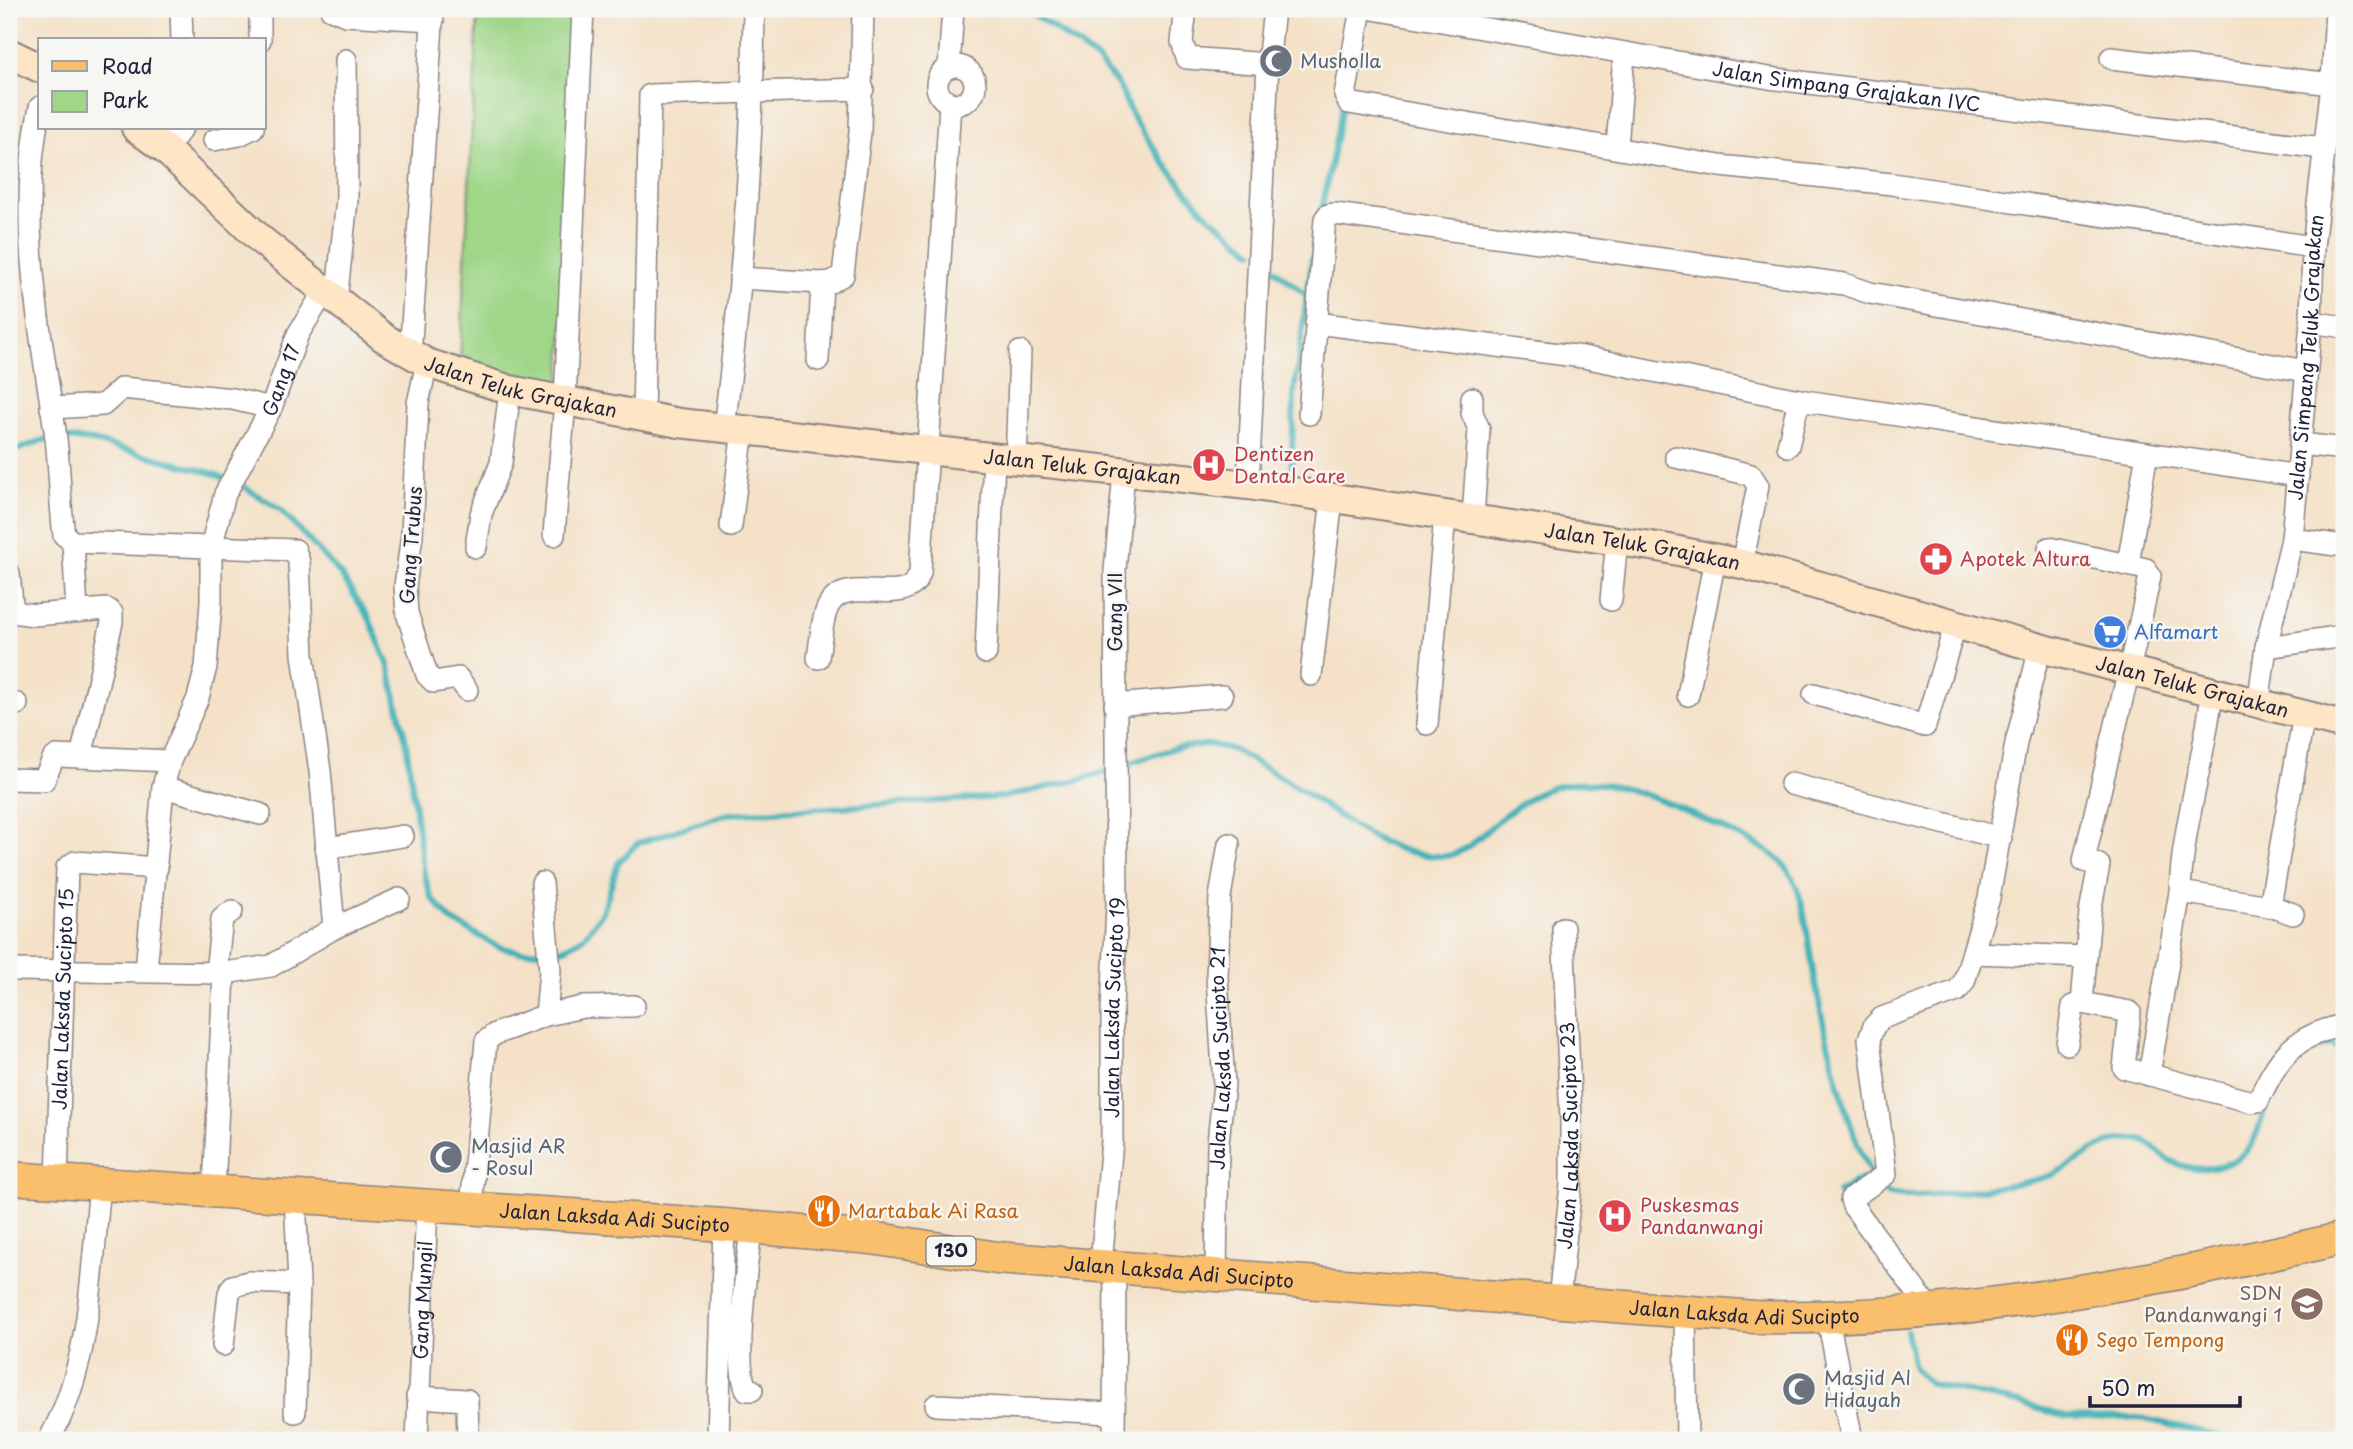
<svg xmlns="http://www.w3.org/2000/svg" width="2353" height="1449" font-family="'Playpen Sans',sans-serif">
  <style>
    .green { fill: #9fd688; stroke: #607c62; stroke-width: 2 }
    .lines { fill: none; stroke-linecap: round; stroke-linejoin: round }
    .stream { stroke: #40b1b7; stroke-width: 6 }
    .street-casing { stroke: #8b8281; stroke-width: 24 }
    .secondary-casing { stroke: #8b8281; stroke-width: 32 }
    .primary-casing { stroke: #8b8281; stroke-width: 35 }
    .street { stroke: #fff; stroke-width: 21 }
    .secondary { stroke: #fde5c5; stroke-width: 28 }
    .primary { stroke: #f9bf6d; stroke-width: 32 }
    .labels { text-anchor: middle; stroke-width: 5; stroke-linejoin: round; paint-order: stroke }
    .shield { fill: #f6f6f2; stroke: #626272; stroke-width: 2 }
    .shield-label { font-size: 18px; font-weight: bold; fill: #22223b }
    .worship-label { font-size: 19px; fill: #5b616d; stroke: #f6f6f2; text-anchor: start }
    .street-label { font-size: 19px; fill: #22223b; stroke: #f6f6f2 }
    .health-label { font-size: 19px; fill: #be3a42; stroke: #f6f6f2; text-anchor: start }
    .shop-label { font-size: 19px; fill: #366cbe; stroke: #f6f6f2; text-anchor: start }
    .food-label { font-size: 19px; fill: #c56008; stroke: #f6f6f2; text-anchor: start }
    .education-label { font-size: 19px; fill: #785e54; stroke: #f6f6f2; text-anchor: end }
  </style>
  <rect width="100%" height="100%" fill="#f6f6f2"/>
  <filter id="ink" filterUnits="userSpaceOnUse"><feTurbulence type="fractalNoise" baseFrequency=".0143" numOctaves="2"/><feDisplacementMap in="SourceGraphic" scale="14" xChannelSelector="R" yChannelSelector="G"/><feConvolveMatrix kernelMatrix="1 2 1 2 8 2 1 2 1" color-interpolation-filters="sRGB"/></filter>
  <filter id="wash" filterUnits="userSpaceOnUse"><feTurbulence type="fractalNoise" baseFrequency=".00686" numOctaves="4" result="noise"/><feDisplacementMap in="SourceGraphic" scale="28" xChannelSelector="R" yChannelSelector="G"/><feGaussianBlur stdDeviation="1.57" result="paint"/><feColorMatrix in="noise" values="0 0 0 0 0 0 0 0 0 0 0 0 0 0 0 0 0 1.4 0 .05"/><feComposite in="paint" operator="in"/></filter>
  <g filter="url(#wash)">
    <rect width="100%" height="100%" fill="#f4e1c7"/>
    <!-- green -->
    <polygon class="green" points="478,9 584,9 560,385 460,361"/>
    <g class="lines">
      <!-- stream -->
      <g class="stream">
        <polyline points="1026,9 1096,58 1119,86 1133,117 1164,163 1204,212 1253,252"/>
        <polyline points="1321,213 1343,104"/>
        <polyline points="1264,261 1305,294"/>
        <path d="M9,453L43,440L67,438L93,441L215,474L244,487L280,509L341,575L369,618L389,667L406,742L424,873L431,897L451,920L499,947L521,952L563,949L583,938L603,912L618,863L638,843L727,814L1003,797L1078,780L1175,748L1209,744L1234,750C1259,765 1284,778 1307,794C1349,822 1391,859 1446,856C1464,855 1484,832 1498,821C1515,808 1536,791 1558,786C1611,774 1674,804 1720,827C1736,835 1769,849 1781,861C1808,890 1807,946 1815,982C1822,1020 1856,1177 1887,1193C1907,1203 2032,1184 2054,1174C2082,1160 2104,1137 2136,1139C2151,1140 2159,1155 2171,1161C2195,1174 2231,1169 2249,1148C2258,1137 2262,1115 2267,1102"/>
        <polyline points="1291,484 1294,393 1312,258"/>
        <polyline points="2300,1054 2331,1044 2344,1052"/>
        <polyline points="1845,1208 1838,1192 1862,1179"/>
        <polyline points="1907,1331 1914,1369 1931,1384 2019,1403 2066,1417 2140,1418 2240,1440"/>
      </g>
    </g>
  </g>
  <g filter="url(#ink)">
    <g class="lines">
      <!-- street casing -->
      <g class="street-casing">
        <g id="street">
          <polyline points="181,9 182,40"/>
          <polyline points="331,9 346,15 433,20"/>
          <polyline points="1186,9 1182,42 1187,58 1268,64"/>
          <polyline points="1361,9 1345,95 1349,103 1720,166 1892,184 2313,247"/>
          <path id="s1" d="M1373,9L1769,78L2322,148"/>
          <polyline points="260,40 260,9"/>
          <polyline points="2111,58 2332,84"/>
          <circle cx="956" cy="85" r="19"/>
          <polyline points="949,67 953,9"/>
          <path d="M40,107C17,216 38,316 54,424C60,460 59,498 64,535L73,542L295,550L299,562L303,655L320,771L334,928"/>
          <polyline points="214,140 239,135 253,128"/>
          <polyline points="1617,148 1624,55"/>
          <polyline points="166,150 182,128"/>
          <polyline points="740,278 822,283 831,282 843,275 860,132 863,9"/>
          <polyline points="336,301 347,200 346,60"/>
          <polyline points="2311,322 2344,327"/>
          <polyline points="1316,323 1583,357 1799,400 2298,476"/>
          <polyline points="410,356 433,9"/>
          <polyline points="818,360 822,283"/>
          <polyline points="427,363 418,403 412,535 405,586 407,613 427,675 434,682 458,678 467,690"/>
          <polyline points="1472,398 1472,413 1479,429 1473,518"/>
          <polyline points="51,408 103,405 122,388 233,399 271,408"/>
          <polyline points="1309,414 1325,219 1328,215 1335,214 1844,284 1870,293 2306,371"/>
          <polyline points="643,416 650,95 863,89"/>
          <path d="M724,428C742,289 753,149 754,9"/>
          <polyline points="2301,444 2344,449"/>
          <polyline points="1788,446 1799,400"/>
          <polyline points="1676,457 1751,475 1758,486 1742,564"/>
          <polyline points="1016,462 1020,352"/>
          <polyline points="1248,485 1268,64 1274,9"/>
          <polyline points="731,526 743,429"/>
          <polyline points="554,535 565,401 583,9"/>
          <polyline points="2292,539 2344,546"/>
          <polyline points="73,542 77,611"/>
          <polyline points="476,547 481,514 501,463 510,390"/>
          <path d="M2049,548L2146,569L2150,576C2130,672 2105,766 2084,861L2099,865L2090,912L2082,1003L2130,1012L2124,1068L2252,1102L2258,1101C2279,1056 2293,1036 2344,1025"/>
          <polyline points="2128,564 2147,453"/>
          <polyline points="9,574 13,612 34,615 107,609 112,613 112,622 81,757"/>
          <polyline points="1611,600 1617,541"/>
          <polyline points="2266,647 2344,636"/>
          <polyline points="986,653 994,458"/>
          <path d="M818,658C821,642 821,619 829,605C848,572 907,612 920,573L950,104"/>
          <polyline points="1311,675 1332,499"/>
          <polyline points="1814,694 1925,726 1956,623"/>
          <polyline points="1688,695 1715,559"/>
          <polyline points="9,705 17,704"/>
          <polyline points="1115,705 1222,696"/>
          <path id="s2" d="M2258,705L2266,647L2292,539L2311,322L2313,247L2332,84L2336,9"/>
          <polyline points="1427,724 1445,515"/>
          <polyline points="9,779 44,780 53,759 57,756 170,761"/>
          <polyline points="1791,784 2001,838"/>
          <polyline points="163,787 260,814"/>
          <polyline points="326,848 403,836"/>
          <path d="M2180,892C2182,830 2202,768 2210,707"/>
          <polyline points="2270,906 2293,914"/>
          <polyline points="1974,953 2086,957"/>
          <polyline points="9,970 224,973 271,966 334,928 399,899"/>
          <path id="s3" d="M146,970L163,787L170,761L198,698L206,667L211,602V547L225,494L271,408L298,334L324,292"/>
          <polyline points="216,972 222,919 232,911"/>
          <polyline points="546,1015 583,1007 634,1006"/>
          <polyline points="2067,1044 2073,1006 2082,1003"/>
          <polyline points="2149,1075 2180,892 2270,906 2304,715"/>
          <path id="s4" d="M57,1181L67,868L75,862L157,868"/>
          <polyline points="214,1191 224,973"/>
          <polyline points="295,1196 299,1284 295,1412"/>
          <polyline points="471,1208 486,1041 495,1034 546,1015 550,971 542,883"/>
          <path d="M751,1230C747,1262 733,1366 747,1390H752"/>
          <path id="s5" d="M1101,1264L1112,1141V1009L1117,907L1115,570L1124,473"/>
          <path id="s6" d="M1216,1273L1218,1143L1224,1084L1217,977L1220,897L1229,844"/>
          <path id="s7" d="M1559,1301L1571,1184V1121L1563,928"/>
          <polyline points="1685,1311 1687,1440"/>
          <polyline points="1931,1311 1853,1206 1851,1199 1886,1174 1869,1039 1874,1026 1882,1018 1957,991 1964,982 1989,898 2016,743 2040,648"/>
          <polyline points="1828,1319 1852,1440"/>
          <polyline points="223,1345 229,1293 233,1286 249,1282 299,1284"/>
          <polyline points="417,1397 467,1400 468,1440"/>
          <polyline points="936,1405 1113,1413"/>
          <path d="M49,1440C92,1363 91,1271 100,1185"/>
          <path id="s8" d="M417,1440L427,1205"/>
          <polyline points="718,1440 724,1225"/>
          <polyline points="1114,1440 1115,1266"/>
        </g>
      </g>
      <!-- secondary casing -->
      <g class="secondary-casing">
        <g id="secondary">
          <polyline points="9,53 40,68"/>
          <path id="s9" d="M136,128L166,150L261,240L384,338L427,363L510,390L679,423L1248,485L1664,548L1742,564L2040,648L2344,725"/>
        </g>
      </g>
      <!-- primary casing -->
      <g class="primary-casing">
        <g id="primary">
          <path id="s10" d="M9,1178L724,1225L872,1238L997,1258L1755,1317C1955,1321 2150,1282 2344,1238"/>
        </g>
      </g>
      <!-- street -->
      <use href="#street" class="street"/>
      <!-- secondary -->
      <use href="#secondary" class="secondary"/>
      <!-- primary -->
      <use href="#primary" class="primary"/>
    </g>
  </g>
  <!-- icons -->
  <defs>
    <g id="mosque-disc" transform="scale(1.75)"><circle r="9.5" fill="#6b7280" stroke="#f6f6f2"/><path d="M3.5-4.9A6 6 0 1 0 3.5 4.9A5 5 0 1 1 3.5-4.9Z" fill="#fff"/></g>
    <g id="hospital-disc" transform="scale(1.75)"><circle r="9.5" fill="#e0444e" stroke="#f6f6f2"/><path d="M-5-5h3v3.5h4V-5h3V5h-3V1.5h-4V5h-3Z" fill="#fff"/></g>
    <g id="pharmacy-disc" transform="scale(1.75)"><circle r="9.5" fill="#e0444e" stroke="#f6f6f2"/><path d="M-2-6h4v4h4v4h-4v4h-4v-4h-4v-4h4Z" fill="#fff"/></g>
    <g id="supermarket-disc" transform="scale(1.75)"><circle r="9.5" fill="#3f7fe0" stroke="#f6f6f2"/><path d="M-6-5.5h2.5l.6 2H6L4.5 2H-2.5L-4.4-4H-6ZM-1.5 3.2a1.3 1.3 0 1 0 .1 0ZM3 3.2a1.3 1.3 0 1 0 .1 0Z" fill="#fff"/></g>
    <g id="restaurant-disc" transform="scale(1.75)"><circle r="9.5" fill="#e8710a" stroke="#f6f6f2"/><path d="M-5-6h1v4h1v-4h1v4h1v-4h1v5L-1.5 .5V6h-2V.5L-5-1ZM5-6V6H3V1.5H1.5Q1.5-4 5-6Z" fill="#fff"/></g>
    <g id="school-disc" transform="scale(1.75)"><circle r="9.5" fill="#8d6e63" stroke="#f6f6f2"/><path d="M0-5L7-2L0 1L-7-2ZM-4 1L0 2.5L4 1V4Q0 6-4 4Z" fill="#fff"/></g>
  </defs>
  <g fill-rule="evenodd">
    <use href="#mosque-disc" x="1276" y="61"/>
    <use href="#hospital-disc" x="1209" y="465"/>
    <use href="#pharmacy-disc" x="1936" y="559"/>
    <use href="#supermarket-disc" x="2110" y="632"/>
    <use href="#mosque-disc" x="446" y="1157"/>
    <use href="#restaurant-disc" x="824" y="1211"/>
    <use href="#hospital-disc" x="1615" y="1216"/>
    <use href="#school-disc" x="2307" y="1304"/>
    <use href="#restaurant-disc" x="2072" y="1340"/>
    <use href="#mosque-disc" x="1799" y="1389"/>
  </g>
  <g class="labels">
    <!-- shield labels -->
    <rect class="shield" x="926.5" y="1236.5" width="49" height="29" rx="5"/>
    <g class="shield-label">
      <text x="951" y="1257">130</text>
    </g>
    <!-- worship labels -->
    <g class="worship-label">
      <text x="1300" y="68">Musholla</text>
      <text x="471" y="1153">Masjid AR<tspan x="471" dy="22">- Rosul</tspan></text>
      <text x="1824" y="1385">Masjid Al<tspan x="1824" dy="22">Hidayah</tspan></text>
    </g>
    <!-- street labels -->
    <g class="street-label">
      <text dy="7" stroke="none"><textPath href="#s1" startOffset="480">Jalan Simpang Grajakan IVC</textPath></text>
      <text dy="7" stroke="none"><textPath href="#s2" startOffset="352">Jalan Simpang Teluk Grajakan</textPath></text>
      <text dy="7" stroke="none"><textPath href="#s3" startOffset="614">Gang 17</textPath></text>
      <text dy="7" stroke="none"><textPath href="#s9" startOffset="472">Jalan Teluk Grajakan</textPath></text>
      <text dy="7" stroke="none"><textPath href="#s9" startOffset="1040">Jalan Teluk Grajakan</textPath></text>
      <text transform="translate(411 545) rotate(-86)" y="7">Gang Trubus</text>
      <text dy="7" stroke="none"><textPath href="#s9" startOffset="1606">Jalan Teluk Grajakan</textPath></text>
      <text transform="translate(1115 612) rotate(-90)" y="7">Gang VII</text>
      <text dy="7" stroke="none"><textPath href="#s9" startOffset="2174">Jalan Teluk Grajakan</textPath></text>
      <text dy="7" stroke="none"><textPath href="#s4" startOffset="182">Jalan Laksda Sucipto 15</textPath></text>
      <text dy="7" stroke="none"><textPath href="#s5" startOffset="257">Jalan Laksda Sucipto 19</textPath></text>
      <text dy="7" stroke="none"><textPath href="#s6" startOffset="215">Jalan Laksda Sucipto 21</textPath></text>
      <text dy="7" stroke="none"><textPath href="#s7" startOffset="166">Jalan Laksda Sucipto 23</textPath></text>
      <text dy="7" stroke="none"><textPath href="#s10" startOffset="607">Jalan Laksda Adi Sucipto</textPath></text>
      <text dy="7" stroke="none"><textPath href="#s10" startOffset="1174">Jalan Laksda Adi Sucipto</textPath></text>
      <text dy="7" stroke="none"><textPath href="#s8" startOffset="140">Gang Mungil</textPath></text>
      <text dy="7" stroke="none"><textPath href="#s10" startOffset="1741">Jalan Laksda Adi Sucipto</textPath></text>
    </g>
    <!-- health labels -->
    <g class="health-label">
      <text x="1234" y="461">Dentizen<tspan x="1234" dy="22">Dental Care</tspan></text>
      <text x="1960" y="566">Apotek Altura</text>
      <text x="1640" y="1212">Puskesmas<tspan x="1640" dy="22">Pandanwangi</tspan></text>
    </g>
    <!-- shop labels -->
    <g class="shop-label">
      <text x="2134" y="639">Alfamart</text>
    </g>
    <!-- food labels -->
    <g class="food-label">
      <text x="848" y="1218">Martabak Ai Rasa</text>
      <text x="2096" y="1347">Sego Tempong</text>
    </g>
    <!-- education labels -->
    <g class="education-label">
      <text x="2282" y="1300">SDN<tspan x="2282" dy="22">Pandanwangi 1</tspan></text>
    </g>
  </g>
  <!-- margin -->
  <rect width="2353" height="1449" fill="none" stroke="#f6f6f2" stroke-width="35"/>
  <!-- legend -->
  <rect x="38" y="38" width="228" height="91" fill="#f6f6f2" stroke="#a1a1a9" stroke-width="2"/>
  <rect x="52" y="61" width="35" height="10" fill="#f9bf6d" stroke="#a1a1a9" stroke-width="2"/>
  <text x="102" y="74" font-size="21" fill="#22223b">Road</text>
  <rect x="52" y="91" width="35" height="21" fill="#9fd688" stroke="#a1a1a9" stroke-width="2"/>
  <text x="102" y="108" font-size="21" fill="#22223b">Park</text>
  <!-- scale -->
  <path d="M2090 1396v10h150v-10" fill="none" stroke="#22223b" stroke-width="3.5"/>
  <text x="2101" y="1396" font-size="21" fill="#22223b" stroke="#f6f6f2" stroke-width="5" paint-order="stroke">50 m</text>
</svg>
